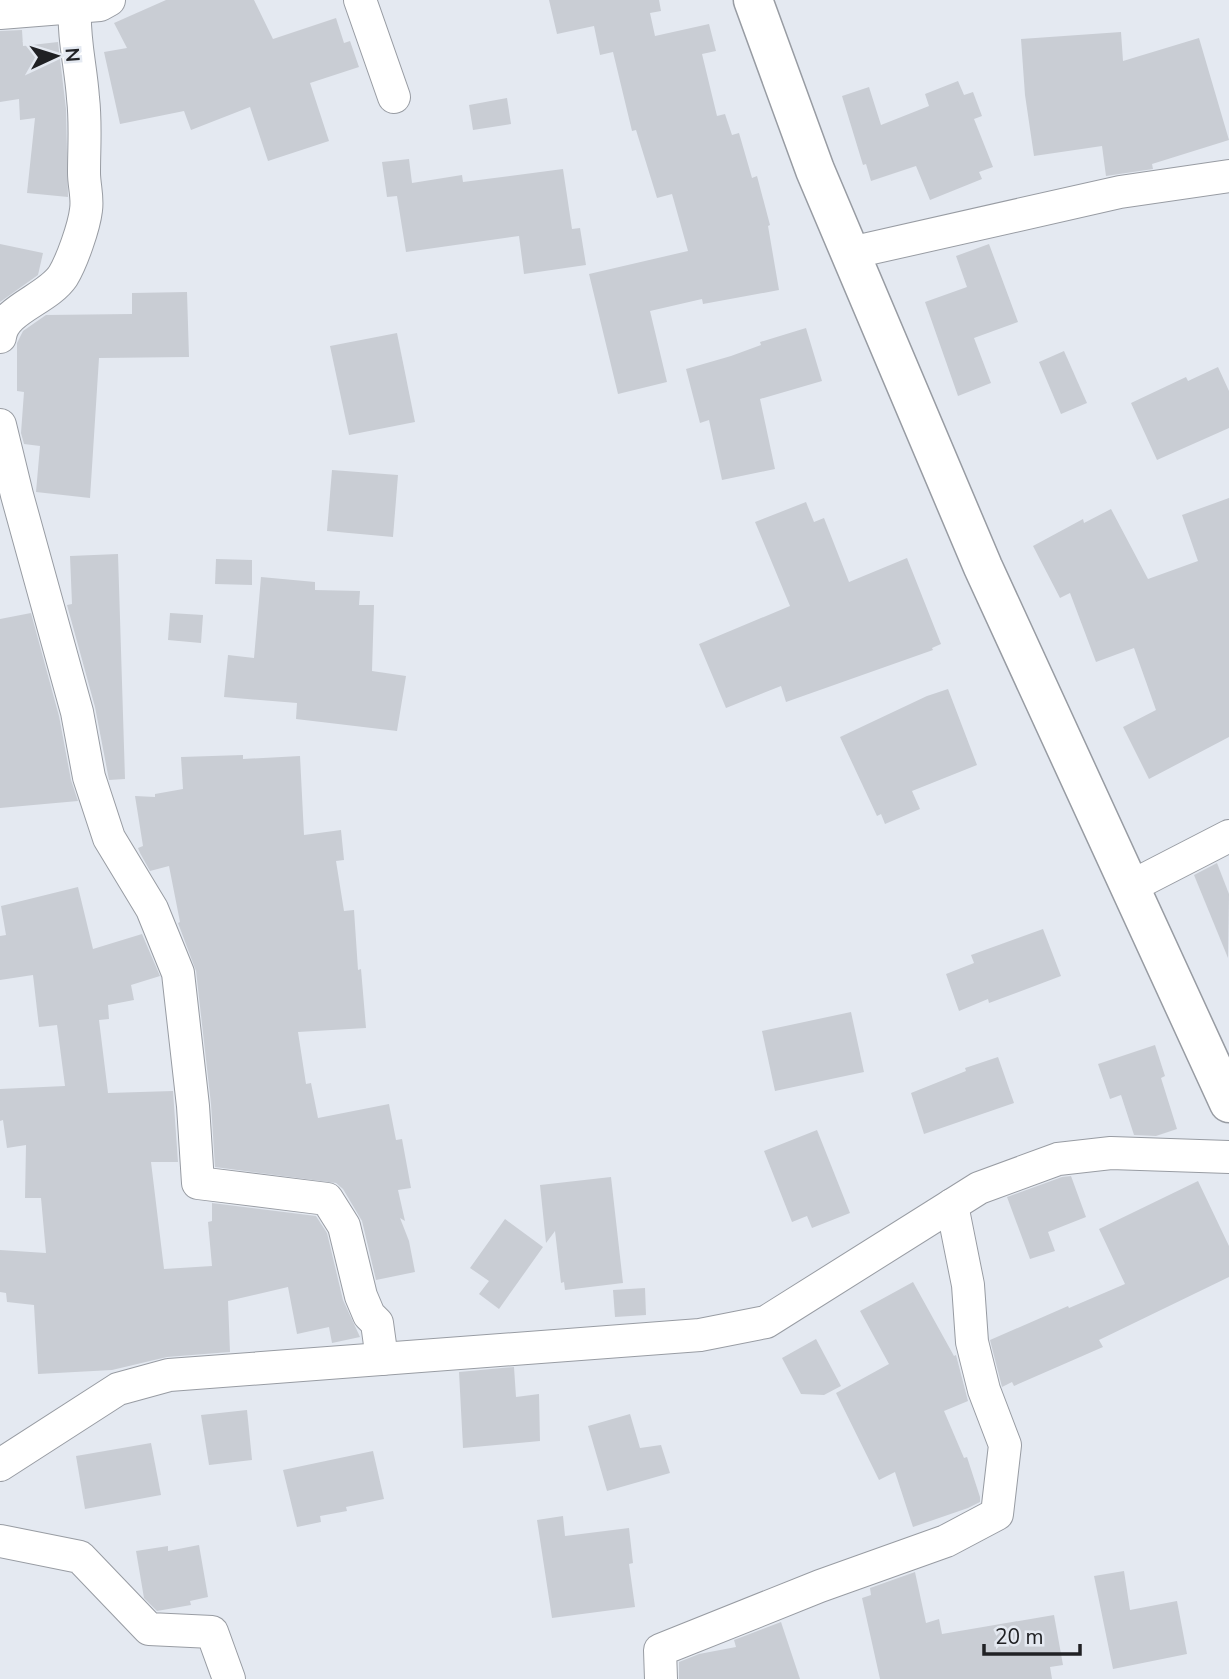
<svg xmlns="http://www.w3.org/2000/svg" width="1229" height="1679" font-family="'Nunito Sans',sans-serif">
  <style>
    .building { fill: #c9cdd4 }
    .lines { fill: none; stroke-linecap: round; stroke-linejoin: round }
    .minor-casing { stroke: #989ca3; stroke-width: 34 }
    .major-casing { stroke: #989ca3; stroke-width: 41 }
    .minor { stroke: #fff; stroke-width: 32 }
    .major { stroke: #fff; stroke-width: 38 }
  </style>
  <rect width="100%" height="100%" fill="#e4e9f1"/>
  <!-- building -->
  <g class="building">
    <polygon points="166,0 254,0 273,39 336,18 344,43 350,41 359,67 310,83 329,141 268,161 250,107 191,130 184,111 120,124 104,52 127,48 114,23"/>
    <polygon points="549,0 659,0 661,11 650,13 655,36 709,24 716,51 702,54 717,116 725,114 732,135 739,133 752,178 757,176 770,225 768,226 779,290 703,304 702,299 650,311 667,382 618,394 589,274 688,251 672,194 657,198 636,130 632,131 613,52 600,55 594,26 557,34"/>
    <polygon points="22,30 23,46 58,42 66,109 68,197 27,193 35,118 20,120 19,99 0,102 0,31"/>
    <polygon points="1121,32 1123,61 1199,38 1229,140 1152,164 1153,169 1106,176 1102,146 1034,156 1025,95 1021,39"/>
    <polygon points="958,81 964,95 973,92 982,116 974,119 993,167 979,172 982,179 930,200 916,166 871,181 866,164 863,165 842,96 869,87 881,125 929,106 925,94"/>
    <polygon points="507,98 511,124 473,130 469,105"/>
    <polygon points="409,159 412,183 462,175 463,182 563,169 572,229 580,228 586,265 524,274 519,236 406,252 397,196 387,197 382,162"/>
    <polygon points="0,244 43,253 38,275 0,302"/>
    <polygon points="989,244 1018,322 974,338 991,383 958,396 925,302 967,287 956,256"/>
    <polygon points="187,292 189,357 99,358 90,498 36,492 40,446 24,444 21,433 24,392 17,391 17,343 23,331 46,315 132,314 132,293"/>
    <polygon points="806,328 822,381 760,399 775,469 722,480 709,420 700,423 686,369 731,356 761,345 760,342"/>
    <polygon points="397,333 415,422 349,435 330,346"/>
    <polygon points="1064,351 1087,403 1061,414 1039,362"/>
    <polygon points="1218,367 1229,391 1229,428 1157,460 1131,403 1186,377 1188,381"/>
    <polygon points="332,470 398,475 393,537 327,531"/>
    <polygon points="1229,498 1229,737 1149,779 1123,727 1156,710 1134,648 1096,662 1070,593 1060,598 1033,546 1083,519 1084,523 1111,509 1148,579 1198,561 1182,515"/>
    <polygon points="806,502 814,522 824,518 849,582 907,558 941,644 932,648 933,650 786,702 781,686 726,708 699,644 790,606 755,522"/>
    <polygon points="118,554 125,779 109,780 95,707 67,605 72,604 70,556"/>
    <polygon points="216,559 252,560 252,585 215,584"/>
    <polygon points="261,577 315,582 315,590 360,591 359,605 374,605 372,671 406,676 397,731 296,719 297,703 224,697 228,655 254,658"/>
    <polygon points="31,613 59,716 71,780 78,801 0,808 0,619"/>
    <polygon points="170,613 203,615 201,643 168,640"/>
    <polygon points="948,689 977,765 912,791 920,809 885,824 881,814 877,816 840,737 927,696"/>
    <polygon points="243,755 243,759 300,756 304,835 341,830 344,860 336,861 344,911 354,910 358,970 361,969 366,1028 298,1032 306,1084 311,1083 318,1118 389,1104 396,1140 402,1139 411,1188 398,1190 405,1221 400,1218 409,1241 415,1272 376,1280 362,1221 343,1189 336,1183 215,1167 211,1104 196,971 178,923 180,922 169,866 150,871 140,853 138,848 143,846 135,796 155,797 155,794 183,789 181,757"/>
    <polygon points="1217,863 1229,894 1228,958 1194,875"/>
    <polygon points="78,887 93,949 142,934 160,976 131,985 134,1000 108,1005 109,1019 99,1020 108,1093 173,1091 178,1162 151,1162 164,1269 212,1266 208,1222 212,1221 212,1203 316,1216 327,1233 343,1300 360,1337 332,1343 329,1327 297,1334 288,1287 228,1301 230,1352 167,1357 112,1370 38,1374 34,1305 7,1302 6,1293 0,1292 0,1250 46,1253 41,1198 25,1198 26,1145 7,1148 3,1120 0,1121 0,1089 65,1086 57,1025 39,1027 33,975 0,980 0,936 6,935 1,906"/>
    <polygon points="1043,929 1061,976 989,1003 988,999 959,1011 946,974 974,963 971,955"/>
    <polygon points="851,1012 864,1072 775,1091 762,1031"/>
    <polygon points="1155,1045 1165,1076 1161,1078 1177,1129 1156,1136 1134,1135 1121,1095 1110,1099 1098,1064"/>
    <polygon points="998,1057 1014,1103 924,1134 911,1093 966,1071 965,1068"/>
    <polygon points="817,1130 850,1213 812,1228 807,1216 792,1222 764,1151"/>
    <polygon points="1071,1176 1086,1217 1048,1232 1055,1251 1030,1259 1007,1197 1062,1177"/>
    <polygon points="611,1177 623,1283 565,1290 564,1282 561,1283 555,1231 546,1243 540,1185"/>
    <polygon points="1198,1181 1229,1246 1229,1277 1099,1340 1103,1347 1014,1386 1012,1382 1002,1387 990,1340 1068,1306 1069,1308 1125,1284 1099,1229"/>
    <polygon points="505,1219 543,1247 499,1309 479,1294 489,1281 470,1268"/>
    <polygon points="913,1282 954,1356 956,1355 968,1401 944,1411 964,1458 967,1457 980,1497 980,1502 968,1508 913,1527 895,1472 879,1480 836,1393 889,1364 860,1311"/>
    <polygon points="645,1288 646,1315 615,1317 613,1290"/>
    <polygon points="816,1339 841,1386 824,1395 801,1394 782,1358"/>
    <polygon points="514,1367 516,1397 539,1394 540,1441 463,1448 459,1372"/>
    <polygon points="247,1410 252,1460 209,1465 201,1415"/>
    <polygon points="630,1414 640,1448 661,1445 670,1473 607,1491 588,1426"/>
    <polygon points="151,1443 161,1495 85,1509 76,1456"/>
    <polygon points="373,1451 384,1499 346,1507 347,1511 320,1516 321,1522 297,1527 283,1470"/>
    <polygon points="563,1516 565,1536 629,1528 633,1563 629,1564 635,1607 552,1618 537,1520"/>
    <polygon points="199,1545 208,1597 190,1601 191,1605 157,1611 144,1598 136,1551 168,1546 168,1551"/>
    <polygon points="1124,1571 1130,1610 1177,1601 1187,1654 1113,1669 1094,1576"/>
    <polygon points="915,1572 926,1623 939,1619 942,1634 1054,1615 1063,1665 1050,1667 1052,1679 880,1679 862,1598 871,1595 870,1588"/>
    <polygon points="781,1622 800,1679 679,1679 679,1662 699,1654 736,1647 734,1640"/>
  </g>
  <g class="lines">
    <!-- minor casing -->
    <g class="minor-casing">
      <g id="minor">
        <polyline points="360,0 394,97"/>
        <polyline points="75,7 100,5 109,0"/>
        <path d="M0,13L75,7C73,38 81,67 83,98C86,123 84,147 84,173C84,185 88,198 86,210C84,227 72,261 63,276C47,300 3,309 0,337"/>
        <polyline points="850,253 1120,192 1229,176"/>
        <polyline points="0,425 17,495 77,712 89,777 109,838 152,909 178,973 193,1106 198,1183 327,1199 344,1226 361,1296 369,1315 377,1323 382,1359"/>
        <polyline points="1130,887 1229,836"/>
        <polyline points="0,1465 118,1389 169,1375 700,1335 766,1322 979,1188 1058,1159 1111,1153 1229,1157"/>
        <polyline points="0,1541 80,1557 149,1629 212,1632 229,1679"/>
        <polyline points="661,1679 660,1650 820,1586 946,1541 997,1514 1005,1445 984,1390 972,1342 968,1285 952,1205"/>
      </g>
    </g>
    <!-- major casing -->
    <g class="major-casing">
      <polyline id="major" points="753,0 815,170 983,567 1229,1103"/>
    </g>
    <!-- minor -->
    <use href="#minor" class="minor"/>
    <!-- major -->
    <use href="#major" class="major"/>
  </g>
  <!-- north arrow -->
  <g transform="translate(56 56) rotate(86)" stroke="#e4e9f1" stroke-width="5" paint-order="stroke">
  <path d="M0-5L12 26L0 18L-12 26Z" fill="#202124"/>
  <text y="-10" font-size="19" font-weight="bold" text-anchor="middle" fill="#202124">N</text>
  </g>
  <!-- scale -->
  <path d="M984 1644v10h96v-10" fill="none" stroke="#202124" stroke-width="3.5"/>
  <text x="995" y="1644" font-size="21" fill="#202124" stroke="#e4e9f1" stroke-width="5" paint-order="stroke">20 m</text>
</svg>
